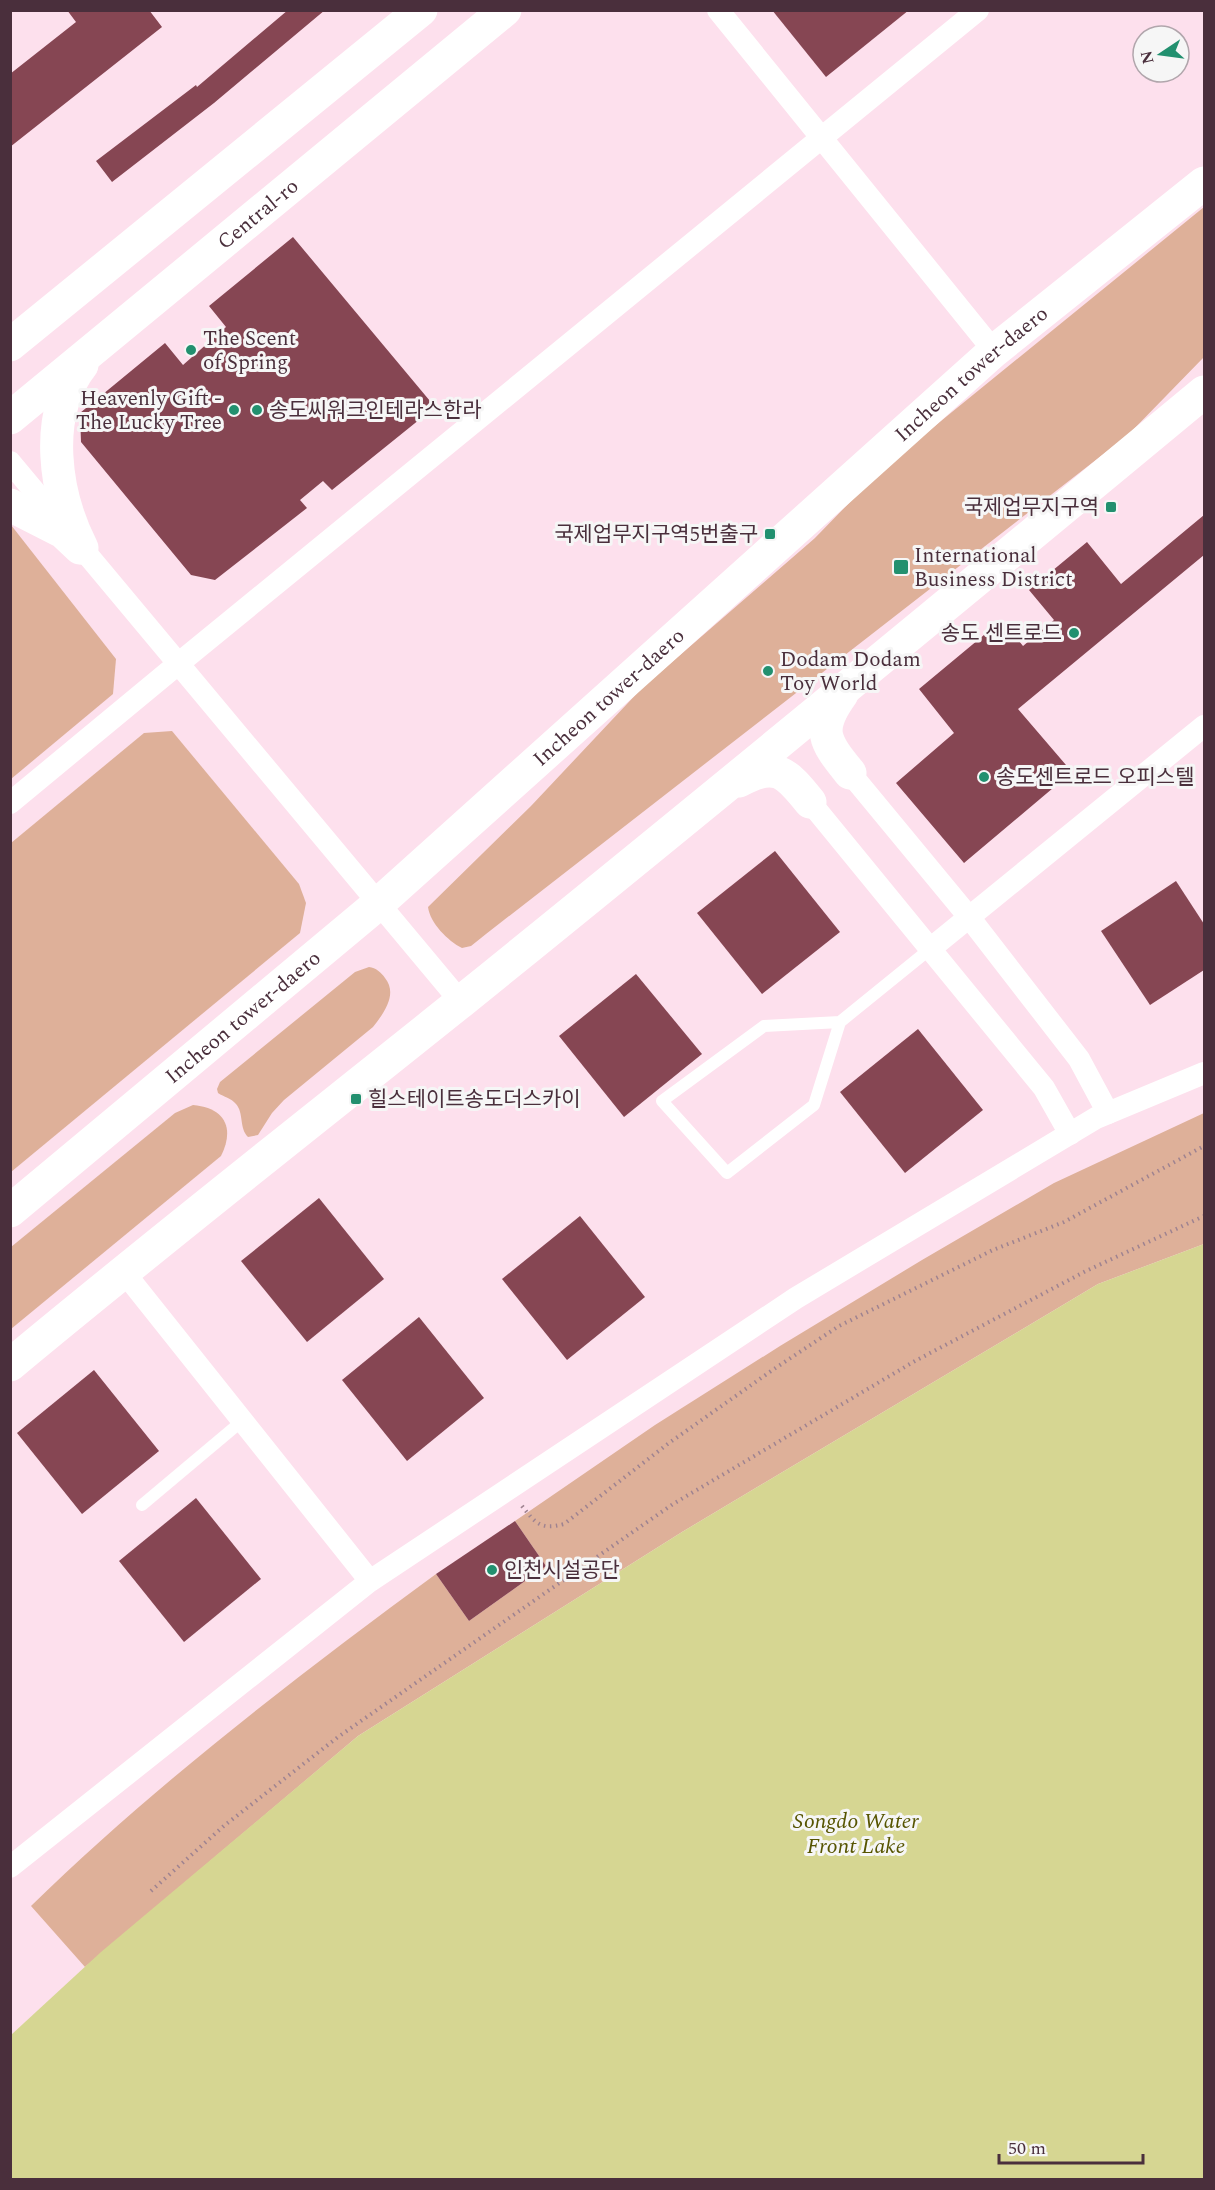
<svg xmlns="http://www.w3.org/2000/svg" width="1215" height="2190" font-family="Spectral,'Noto Sans KR',serif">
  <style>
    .green { fill: #deb099 }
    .water { fill: #d6d692 }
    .building { fill: #864653 }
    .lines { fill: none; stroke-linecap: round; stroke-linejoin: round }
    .path { stroke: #9f8390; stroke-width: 4; stroke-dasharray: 1.5 4.5; stroke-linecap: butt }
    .lane { stroke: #fff; stroke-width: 12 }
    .street { stroke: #fff; stroke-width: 22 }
    .secondary { stroke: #fff; stroke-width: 33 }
    .poi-dot { fill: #22906f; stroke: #f6f6f6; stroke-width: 2 }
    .labels { text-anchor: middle; stroke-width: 6; stroke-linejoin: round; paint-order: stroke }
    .street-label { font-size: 21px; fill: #4a2f3c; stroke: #f6f6f6 }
    .poi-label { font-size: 21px; fill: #4a2f3c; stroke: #f6f6f6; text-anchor: start }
    .water-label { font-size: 22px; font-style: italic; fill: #565400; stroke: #f6f6f6 }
  </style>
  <rect width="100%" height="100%" fill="#fde0ed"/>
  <!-- green -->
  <g class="green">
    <path d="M1204,207V357L1128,435L486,934L471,946L462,948C448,941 430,923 428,907L531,806L642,688L815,538L882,469Z"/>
    <polygon points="11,525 116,659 113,694 11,779"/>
    <polygon points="172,731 299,884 306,903 300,933 11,1172 11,843 144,733"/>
    <path d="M369,967C376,968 381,972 385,978C398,994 384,1013 373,1027L284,1100L272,1113L258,1135L248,1137C239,1128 244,1113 236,1104C231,1098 224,1097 218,1093L217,1089L220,1082L355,972Z"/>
    <path d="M193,1105C225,1108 235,1128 221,1156L11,1329V1247L175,1113Z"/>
    <path d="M1204,1113V1244L1098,1284L682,1532L358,1736L85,1967L31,1906C156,1784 296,1677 436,1574L469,1621L546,1566L515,1521L655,1425L780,1346L922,1260L1054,1183Z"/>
  </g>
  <!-- water -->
  <polygon class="water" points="1204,1244 1204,2179 11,2179 11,2035 101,1952 358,1736 682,1532 1098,1284"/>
  <!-- building -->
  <g class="building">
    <polygon points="67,10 149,10 162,27 10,147 10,74 76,22"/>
    <polygon points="288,10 325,10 214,103 112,182 96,161 196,85 197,87"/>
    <polygon points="772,10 909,10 826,77"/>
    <polygon points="293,237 435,407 332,490 323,481 300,500 307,508 215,580 191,575 81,442 80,413 165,343 183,365 226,327 209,306"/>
    <polygon points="1204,515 1204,555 1018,709 1072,772 964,863 896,783 954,733 919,689 1002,620 1023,646 1054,620 1029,590 1087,542 1121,584"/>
    <polygon points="775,851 840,932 762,994 697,913"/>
    <polygon points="1176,881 1204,924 1204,970 1150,1005 1101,931"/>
    <polygon points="636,974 702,1054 624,1117 559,1036"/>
    <polygon points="918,1029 983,1110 905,1173 840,1092"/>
    <polygon points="319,1198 384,1279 307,1342 241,1261"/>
    <polygon points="580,1216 645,1297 567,1360 502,1279"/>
    <polygon points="419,1317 484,1398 407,1461 342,1380"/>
    <polygon points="94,1370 159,1451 82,1514 17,1433"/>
    <polygon points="196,1498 261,1579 184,1642 119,1561"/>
    <polygon points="515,1521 546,1566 469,1621 436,1574"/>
  </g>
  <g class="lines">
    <!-- path -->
    <g class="path">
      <path d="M522,1506C536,1524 541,1530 564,1524L669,1443L774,1369L839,1326L993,1250L1064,1222L1204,1146"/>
      <polyline points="151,1891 225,1825 338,1737 673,1504 915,1361 1086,1271 1204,1216"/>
    </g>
    <!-- lane -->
    <g class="lane">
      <polyline points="840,1022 814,1105 727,1173 662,1101 764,1026 840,1022 930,949"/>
      <polyline points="142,1505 242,1421"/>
    </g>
    <!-- street -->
    <g class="street">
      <polyline points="718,10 994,351"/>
      <polyline points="10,462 461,1002"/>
      <polyline points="850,773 969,917 1079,1059 1108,1113"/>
      <polyline points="810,802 1044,1088 1070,1134"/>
      <polyline points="10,803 178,664 978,10"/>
      <polyline points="930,949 1204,726"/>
      <polyline points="123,1271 370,1581"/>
      <polyline points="10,1867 370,1581 796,1298 1096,1118 1204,1073"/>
    </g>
    <!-- secondary -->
    <g class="secondary">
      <polyline points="10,345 421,10"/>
      <path d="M82,365C42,416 55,495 82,548"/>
      <path id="s1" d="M10,418L505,10"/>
      <polyline points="10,505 63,532 80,548"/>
      <path d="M842,694C816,730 824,741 850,773"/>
      <path d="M739,781C776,761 786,772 810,802"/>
      <path id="s2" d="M10,1211L378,904L994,351L1204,183"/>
      <path d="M10,1365C159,1241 311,1122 462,1001C711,800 958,596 1204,392"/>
    </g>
  </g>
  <!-- markers -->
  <g class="poi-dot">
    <circle cx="191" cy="350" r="6"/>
    <circle cx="234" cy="410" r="6"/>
    <circle cx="257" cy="410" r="6"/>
    <rect x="1105" y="501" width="12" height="12" rx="3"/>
    <rect x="764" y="528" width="12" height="12" rx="3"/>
    <rect x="893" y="559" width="16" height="16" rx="3"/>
    <circle cx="1074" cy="633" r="6"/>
    <circle cx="768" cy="671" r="6"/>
    <circle cx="984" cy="777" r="6"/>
    <rect x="350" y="1093" width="12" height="12" rx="3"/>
    <circle cx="492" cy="1570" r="6"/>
  </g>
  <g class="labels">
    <!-- street labels -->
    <g class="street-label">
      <text dy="7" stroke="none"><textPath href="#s1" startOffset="321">Central-ro</textPath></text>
      <text dy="7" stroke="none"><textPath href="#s2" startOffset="1275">Incheon tower-daero</textPath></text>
      <text dy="7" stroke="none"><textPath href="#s2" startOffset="789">Incheon tower-daero</textPath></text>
      <text dy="7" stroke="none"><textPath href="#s2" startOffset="303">Incheon tower-daero</textPath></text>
    </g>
    <!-- poi labels -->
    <g class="poi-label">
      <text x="203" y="345">The Scent<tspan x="203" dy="24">of Spring</tspan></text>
      <text x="222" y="405" text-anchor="end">Heavenly Gift -<tspan x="222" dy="24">The Lucky Tree</tspan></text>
      <text x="269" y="417">송도씨워크인테라스한라</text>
      <text x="1099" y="514" text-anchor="end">국제업무지구역</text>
      <text x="758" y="541" text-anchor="end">국제업무지구역5번출구</text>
      <text x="914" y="562">International<tspan x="914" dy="24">Business District</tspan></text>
      <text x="1062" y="640" text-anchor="end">송도 센트로드</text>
      <text x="780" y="666">Dodam Dodam<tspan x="780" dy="24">Toy World</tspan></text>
      <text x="996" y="784">송도센트로드 오피스텔</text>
      <text x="368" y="1106">힐스테이트송도더스카이</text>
      <text x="504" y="1577">인천시설공단</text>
    </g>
    <!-- water labels -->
    <g class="water-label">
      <text x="856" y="1828">Songdo Water<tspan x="856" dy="25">Front Lake</tspan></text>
    </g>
  </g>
  <!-- border -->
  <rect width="1215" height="2190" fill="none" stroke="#4a2f3c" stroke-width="24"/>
  <!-- north arrow -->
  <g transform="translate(1161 54) rotate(257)"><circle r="28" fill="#f6f6f6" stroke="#b1a6ac" stroke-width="1.5"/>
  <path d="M0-4.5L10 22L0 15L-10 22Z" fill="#22906f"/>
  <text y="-9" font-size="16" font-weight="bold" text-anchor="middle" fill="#4a2f3c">N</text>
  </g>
  <!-- scale -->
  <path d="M999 2154v9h144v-9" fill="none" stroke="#4a2f3c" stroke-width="3"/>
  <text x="1008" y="2154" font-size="18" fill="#4a2f3c" stroke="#f6f6f6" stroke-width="4.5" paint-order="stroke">50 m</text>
</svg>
